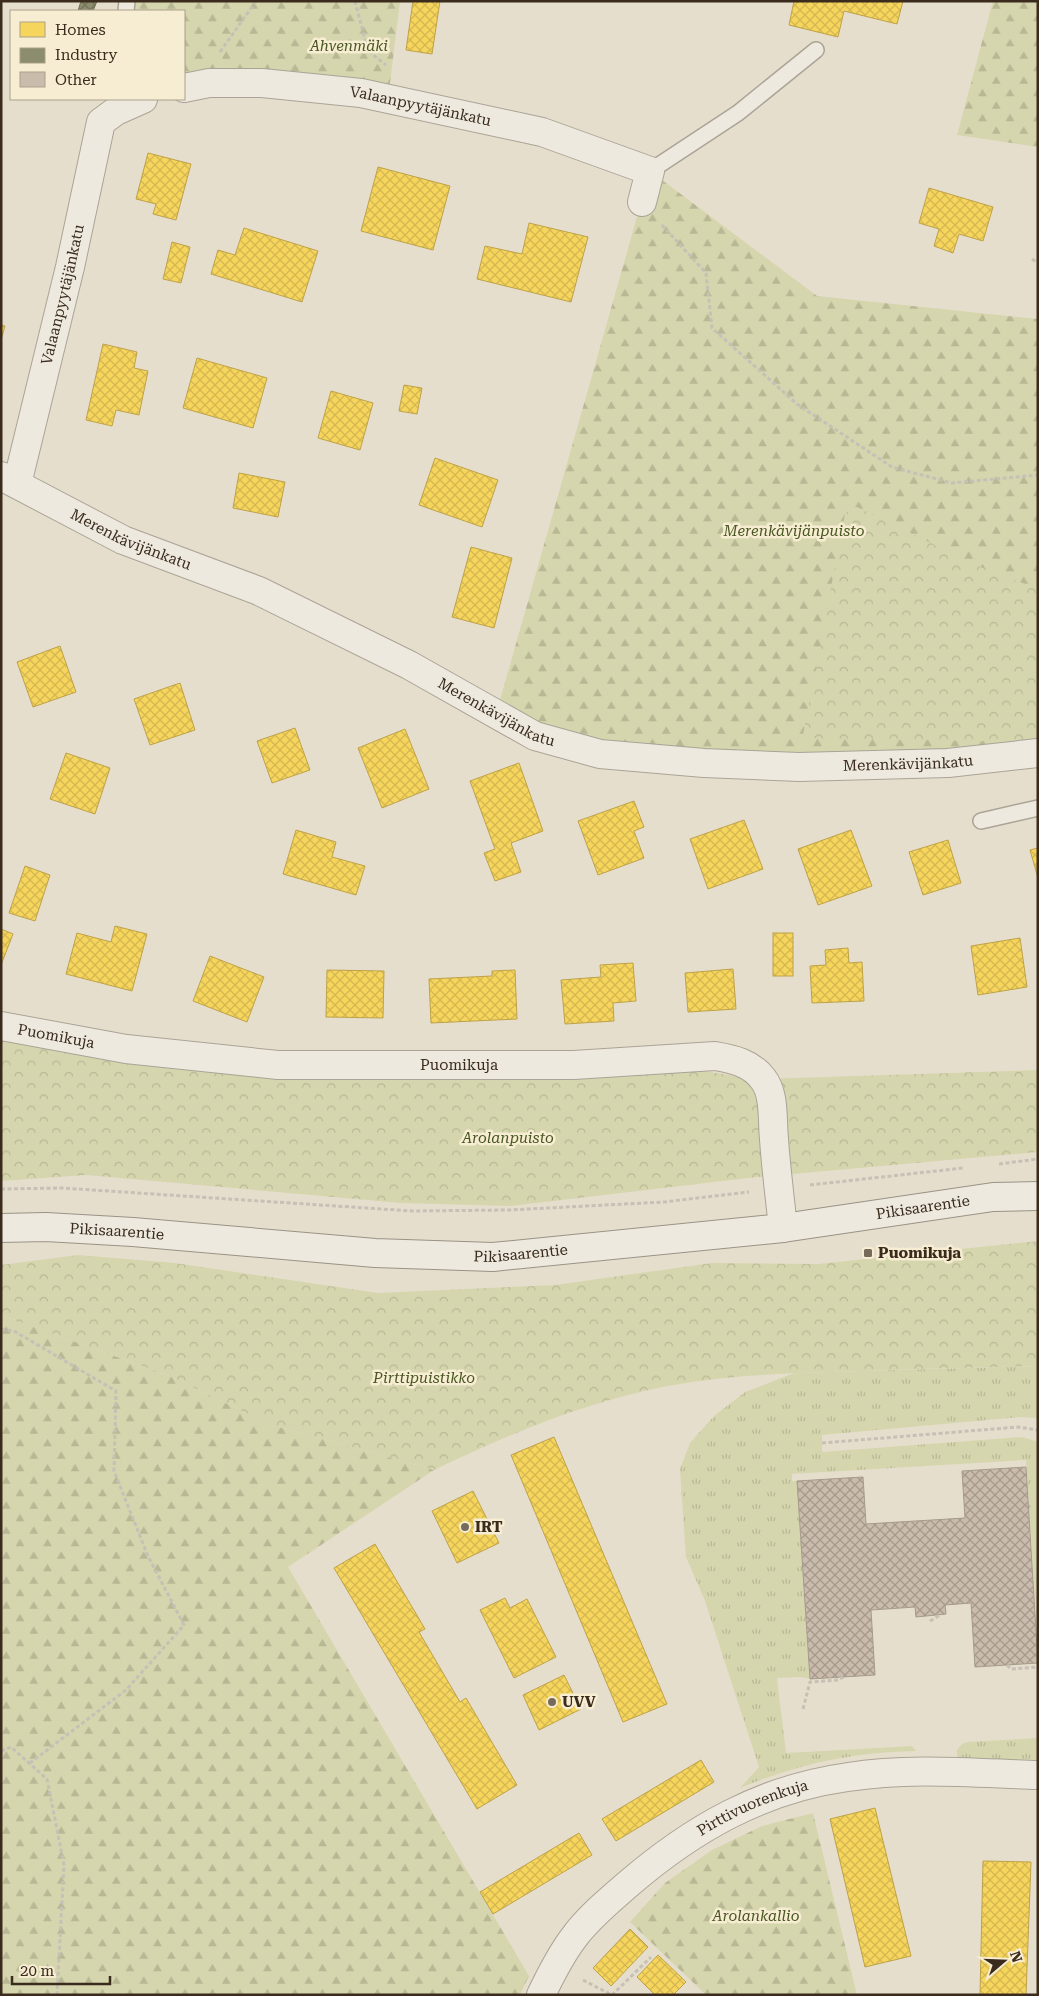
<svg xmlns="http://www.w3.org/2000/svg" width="1039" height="1996" font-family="'Roboto Serif',serif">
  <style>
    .grass { fill: url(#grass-tufts) }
    .forest { fill: url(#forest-firs) }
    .park { fill: url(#park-crowns) }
    .homes { fill: url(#homes-cross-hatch); stroke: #bea249 }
    .industry { fill: url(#industry-cross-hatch); stroke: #736f56 }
    .building { fill: url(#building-cross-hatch); stroke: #a69a8b }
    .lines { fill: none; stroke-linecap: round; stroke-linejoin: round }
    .lane-casing { stroke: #aba396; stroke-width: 18 }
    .street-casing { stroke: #aba396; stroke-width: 30 }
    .secondary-casing { stroke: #9a9285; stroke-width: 30 }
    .path { stroke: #c6c0b6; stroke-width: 3; stroke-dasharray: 4 2.5; stroke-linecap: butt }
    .lane { stroke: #ede9df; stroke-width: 15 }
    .street { stroke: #ede9df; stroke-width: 28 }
    .secondary { stroke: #ede9df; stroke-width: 28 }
    .poi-dot { fill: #766a5a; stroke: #f7edd2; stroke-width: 2 }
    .labels { text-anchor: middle; stroke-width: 5; stroke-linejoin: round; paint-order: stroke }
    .park-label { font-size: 15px; font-style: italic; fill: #495723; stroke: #f7edd2 }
    .street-label { font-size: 15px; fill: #3a2b1d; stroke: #f7edd2 }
    .poi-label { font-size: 15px; font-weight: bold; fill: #3a2b1d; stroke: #f7edd2; text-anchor: start }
  </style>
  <defs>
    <pattern id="grass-tufts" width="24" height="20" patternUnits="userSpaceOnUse" patternTransform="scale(1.25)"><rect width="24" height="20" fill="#d5d6ae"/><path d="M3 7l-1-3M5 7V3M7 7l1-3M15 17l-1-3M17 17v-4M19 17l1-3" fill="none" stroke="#b8b895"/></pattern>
    <pattern id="forest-firs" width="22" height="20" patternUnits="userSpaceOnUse" patternTransform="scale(1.25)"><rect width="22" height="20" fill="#d5d6ae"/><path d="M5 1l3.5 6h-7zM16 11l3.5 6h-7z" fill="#b8b895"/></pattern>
    <pattern id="park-crowns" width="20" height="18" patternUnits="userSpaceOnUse" patternTransform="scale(1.25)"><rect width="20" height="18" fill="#d5d6ae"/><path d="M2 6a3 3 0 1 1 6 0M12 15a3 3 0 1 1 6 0" fill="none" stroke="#b8b895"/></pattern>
    <pattern id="homes-cross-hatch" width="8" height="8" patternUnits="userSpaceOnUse" patternTransform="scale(1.25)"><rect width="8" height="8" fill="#f6d55c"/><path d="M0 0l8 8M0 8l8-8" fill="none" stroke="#d4b750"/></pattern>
    <pattern id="industry-cross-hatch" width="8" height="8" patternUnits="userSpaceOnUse" patternTransform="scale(1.25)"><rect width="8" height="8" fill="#8c8c6e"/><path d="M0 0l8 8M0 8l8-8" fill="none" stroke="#73735a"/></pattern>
    <pattern id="building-cross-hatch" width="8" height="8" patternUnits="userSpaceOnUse" patternTransform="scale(1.25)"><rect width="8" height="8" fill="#cabcad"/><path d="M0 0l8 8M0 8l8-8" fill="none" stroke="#a5998c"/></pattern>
  </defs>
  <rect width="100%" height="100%" fill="#e6decc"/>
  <!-- grass -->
  <g class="grass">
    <path d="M1038,1366V1418L1021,1417L822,1435V1452L1023,1437L1038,1442V1646L1026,1460L792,1474V1481H797L810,1679L800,1677L777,1678L786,1753L912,1746L916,1751C853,1752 798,1764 740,1788L759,1767L705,1601L686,1557L680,1469L690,1443L714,1416L745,1392L794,1373Z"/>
    <polygon points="1038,1738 1038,1760 960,1758 957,1756 957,1750 962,1744 967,1742"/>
  </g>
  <!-- forest -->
  <g class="forest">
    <polygon points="127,1 400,1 388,99 184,88 184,11 126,11"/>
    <polygon points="993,1 1038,1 1038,147 957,135"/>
    <polygon points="650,171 817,296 1038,319 1038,753 600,754 496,714"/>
    <polygon points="1,1315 170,1376 269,1424 434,1470 288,1567 529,1976 520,1995 1,1995"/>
    <polygon points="813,1813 857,1995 706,1995 630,1922 665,1883 712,1850 762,1826"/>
  </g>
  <!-- park -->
  <g class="park">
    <polygon points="857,507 978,566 1038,589 1038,742 806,738 803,735 845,514 851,508"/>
    <polygon points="1,1036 137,1058 680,1067 740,1077 763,1079 1038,1070 1038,1152 748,1178 511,1206 401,1203 86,1175 1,1181"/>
    <path d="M1038,1241V1366C979,1367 919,1369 860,1371C796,1373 732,1374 668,1386C585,1402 509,1434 434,1470L269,1424L170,1376L1,1315V1265L78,1255L175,1263L378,1293L555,1285L712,1263L818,1264Z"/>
  </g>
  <!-- homes -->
  <g class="homes">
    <polygon points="413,1 440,1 432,54 406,50"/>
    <polygon points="794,1 903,1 897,24 844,11 838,37 789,25"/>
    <polygon points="148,153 191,164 176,220 153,214 156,204 136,199"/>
    <polygon points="378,167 450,186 433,250 361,231"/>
    <polygon points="929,188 993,207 983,241 959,234 953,253 934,246 939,229 919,223"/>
    <polygon points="529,223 588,237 571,302 477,279 485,246 522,254"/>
    <polygon points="244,228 318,251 302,302 211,274 218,250 235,255"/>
    <polygon points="172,242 190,247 181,283 163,279"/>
    <polygon points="1,325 5,326 1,340"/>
    <polygon points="103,344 137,352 134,368 148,371 139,415 116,410 112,426 86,420"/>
    <polygon points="197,358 267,378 253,428 183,408"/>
    <polygon points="404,385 422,388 417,414 399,411"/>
    <polygon points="331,391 373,403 360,450 318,438"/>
    <polygon points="435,458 498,480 482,527 419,505"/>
    <polygon points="239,473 285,482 278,517 233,508"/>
    <polygon points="471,547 512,558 494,628 452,617"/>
    <polygon points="60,646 76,692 33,707 17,662"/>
    <polygon points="180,683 195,730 150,745 134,699"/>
    <polygon points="295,728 310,770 272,783 257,741"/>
    <polygon points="405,729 429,789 382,808 358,748"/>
    <polygon points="66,753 110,768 95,814 50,799"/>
    <polygon points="519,763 543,831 511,843 521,872 495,881 484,853 495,849 470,781"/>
    <polygon points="634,801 644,827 634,831 644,858 598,875 578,821"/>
    <polygon points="744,820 763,869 708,889 690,839"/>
    <polygon points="296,830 336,842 332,857 365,866 356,895 283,874"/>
    <polygon points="851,830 872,886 818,905 798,849"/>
    <polygon points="948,840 961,883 923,895 909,852"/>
    <polygon points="1038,848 1038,878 1030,850"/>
    <polygon points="25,866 50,875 35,921 9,913"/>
    <polygon points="115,926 147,934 132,991 66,974 77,933 111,942"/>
    <polygon points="1,929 13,934 1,965"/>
    <rect x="773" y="933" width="20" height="43"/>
    <polygon points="1020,938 1027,987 978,995 971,946"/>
    <polygon points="848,948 849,963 862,962 864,1001 812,1003 810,966 826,965 825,950"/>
    <polygon points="210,956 264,977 247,1022 193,1001"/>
    <polygon points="633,963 636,1001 613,1003 614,1021 565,1024 561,980 601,977 600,965"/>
    <polygon points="733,969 736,1009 688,1012 685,973"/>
    <polygon points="327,970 384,971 383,1018 326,1017"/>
    <polygon points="515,970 517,1019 431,1023 429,979 492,976 492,971"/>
    <polygon points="554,1437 667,1704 623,1722 511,1455"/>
    <polygon points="473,1491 499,1543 457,1563 432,1511"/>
    <polygon points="375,1544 425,1629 419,1632 460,1702 466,1698 517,1785 477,1809 334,1568"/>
    <polygon points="505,1598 510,1608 527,1599 556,1657 514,1678 480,1610"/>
    <polygon points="564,1675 581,1709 539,1730 523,1695"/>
    <polygon points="701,1760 714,1782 616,1841 602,1819"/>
    <polygon points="875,1808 911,1956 865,1967 830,1819"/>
    <polygon points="579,1833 592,1855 493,1914 480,1892"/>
    <polygon points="983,1861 1031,1862 1026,1995 980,1995"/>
    <polygon points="630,1929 648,1947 611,1986 593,1968"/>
    <polygon points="658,1955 686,1982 673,1995 655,1995 637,1977"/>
  </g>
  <!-- industry -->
  <polygon class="industry" points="81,1 97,1 93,11 78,11"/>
  <!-- building -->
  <polygon class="building" points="1026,1467 1038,1663 975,1667 971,1603 945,1605 946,1614 916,1617 915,1607 871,1610 875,1675 810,1679 797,1481 863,1477 866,1524 965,1518 962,1471"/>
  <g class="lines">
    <!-- lane casing -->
    <g class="lane-casing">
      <g id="lane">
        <polyline points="126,11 127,1"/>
        <polyline points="650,171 738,113 816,50"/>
        <polyline points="981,821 1038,808"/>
      </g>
    </g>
    <!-- street casing -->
    <g class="street-casing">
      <g id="street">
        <path id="s1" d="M184,88L209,83H262L361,93L542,132L650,171L642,202"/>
        <path id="s2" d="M1,476L123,540L259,591L409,665L535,736L600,754L704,763L799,767L948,763L1038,753"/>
        <path id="s3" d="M17,484L70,267L101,122L116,111L143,99"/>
        <path id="s4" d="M1,1026L126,1049L278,1065H574L715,1056C733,1059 751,1063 763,1079C775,1094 772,1120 774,1139C776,1169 780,1198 783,1228"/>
        <path id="s5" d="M541,1995C551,1974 561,1954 575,1936C589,1917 609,1901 627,1885C692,1829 761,1789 848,1777C910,1767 975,1773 1038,1775"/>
      </g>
    </g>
    <!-- secondary casing -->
    <g class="secondary-casing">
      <g id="secondary">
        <path id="s6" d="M1,1228L46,1227L133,1232L375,1253L493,1257L783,1228L993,1197L1038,1196"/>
      </g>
    </g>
    <!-- path -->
    <g class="path">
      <polyline points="355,1 368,51 386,65"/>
      <polyline points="220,52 256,1"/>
      <polyline points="662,225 706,273 712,328 797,404 892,467 952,483 1038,475"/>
      <polyline points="1032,259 1038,263"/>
      <polyline points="999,1164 1038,1159"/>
      <polyline points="810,1185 963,1168"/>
      <polyline points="1,1189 62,1188 412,1211 509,1210 664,1202 749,1192"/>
      <polyline points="1,1329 14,1331 116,1391 114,1471 148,1556 184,1625 126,1690 30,1763"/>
      <polyline points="822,1443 1018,1427 1038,1430"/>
      <polyline points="930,1621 940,1615"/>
      <polyline points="1007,1665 1011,1669 1038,1667"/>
      <polyline points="803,1709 810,1682 839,1680 843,1677"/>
      <polyline points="1,1751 11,1747 47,1779 64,1865 57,1995"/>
      <polyline points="583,1980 612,1995 651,1957"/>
    </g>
    <!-- lane -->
    <use href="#lane" class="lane"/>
    <!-- street -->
    <use href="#street" class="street"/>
    <!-- secondary -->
    <use href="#secondary" class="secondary"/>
  </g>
  <!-- markers -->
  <g class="poi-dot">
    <rect x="863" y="1248" width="10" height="10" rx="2.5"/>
    <circle cx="465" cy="1527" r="5"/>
    <circle cx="552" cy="1702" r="5"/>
  </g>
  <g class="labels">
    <!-- park labels -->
    <g class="park-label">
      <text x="349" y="51">Ahvenmäki</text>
      <text x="794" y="536">Merenkävijänpuisto</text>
      <text x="508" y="1143">Arolanpuisto</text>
      <text x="424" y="1383">Pirttipuistikko</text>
      <text x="756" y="1921">Arolankallio</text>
    </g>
    <!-- street labels -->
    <g class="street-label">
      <text dy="5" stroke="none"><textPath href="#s1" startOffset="239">Valaanpyytäjänkatu</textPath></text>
      <text dy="5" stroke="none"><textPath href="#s3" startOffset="195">Valaanpyytäjänkatu</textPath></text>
      <text dy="5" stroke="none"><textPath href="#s2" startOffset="145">Merenkävijänkatu</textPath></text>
      <text dy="5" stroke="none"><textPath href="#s2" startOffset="550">Merenkävijänkatu</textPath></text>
      <text dy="5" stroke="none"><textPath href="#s2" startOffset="971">Merenkävijänkatu</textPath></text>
      <text dy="5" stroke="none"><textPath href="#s4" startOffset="56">Puomikuja</textPath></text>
      <text dy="5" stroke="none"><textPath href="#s4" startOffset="461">Puomikuja</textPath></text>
      <text dy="5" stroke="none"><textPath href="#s6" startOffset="926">Pikisaarentie</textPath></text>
      <text dy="5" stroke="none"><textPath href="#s6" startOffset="116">Pikisaarentie</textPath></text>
      <text dy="5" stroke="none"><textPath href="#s6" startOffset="521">Pikisaarentie</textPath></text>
      <text dy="5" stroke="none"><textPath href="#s5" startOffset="290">Pirttivuorenkuja</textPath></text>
    </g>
    <!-- poi labels -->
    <g class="poi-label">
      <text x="878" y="1258">Puomikuja</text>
      <text x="475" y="1532">IRT</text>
      <text x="562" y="1707">UVV</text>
    </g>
  </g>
  <!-- border -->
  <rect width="1039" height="1996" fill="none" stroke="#3a2b1d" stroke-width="5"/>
  <!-- legend -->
  <rect x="10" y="10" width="175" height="90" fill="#f7edd2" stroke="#ab9f8a"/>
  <rect x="20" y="22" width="25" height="15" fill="#f6d55c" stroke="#ab9f8a"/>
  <text x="55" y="35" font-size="15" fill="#3a2b1d">Homes</text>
  <rect x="20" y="48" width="25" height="15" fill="#8c8c6e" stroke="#ab9f8a"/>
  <text x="55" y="60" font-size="15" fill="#3a2b1d">Industry</text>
  <rect x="20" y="72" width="25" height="15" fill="#cabcad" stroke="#ab9f8a"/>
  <text x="55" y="85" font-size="15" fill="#3a2b1d">Other</text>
  <!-- north arrow -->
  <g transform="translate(1004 1961) rotate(71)" stroke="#f7edd2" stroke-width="4" paint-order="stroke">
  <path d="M0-4L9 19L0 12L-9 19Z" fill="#3a2b1d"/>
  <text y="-8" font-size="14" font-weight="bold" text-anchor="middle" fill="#3a2b1d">N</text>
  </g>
  <!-- scale -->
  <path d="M12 1976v8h98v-8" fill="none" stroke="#3a2b1d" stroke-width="2.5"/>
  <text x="20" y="1976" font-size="15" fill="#3a2b1d" stroke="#f7edd2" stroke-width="4" paint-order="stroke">20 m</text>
</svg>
